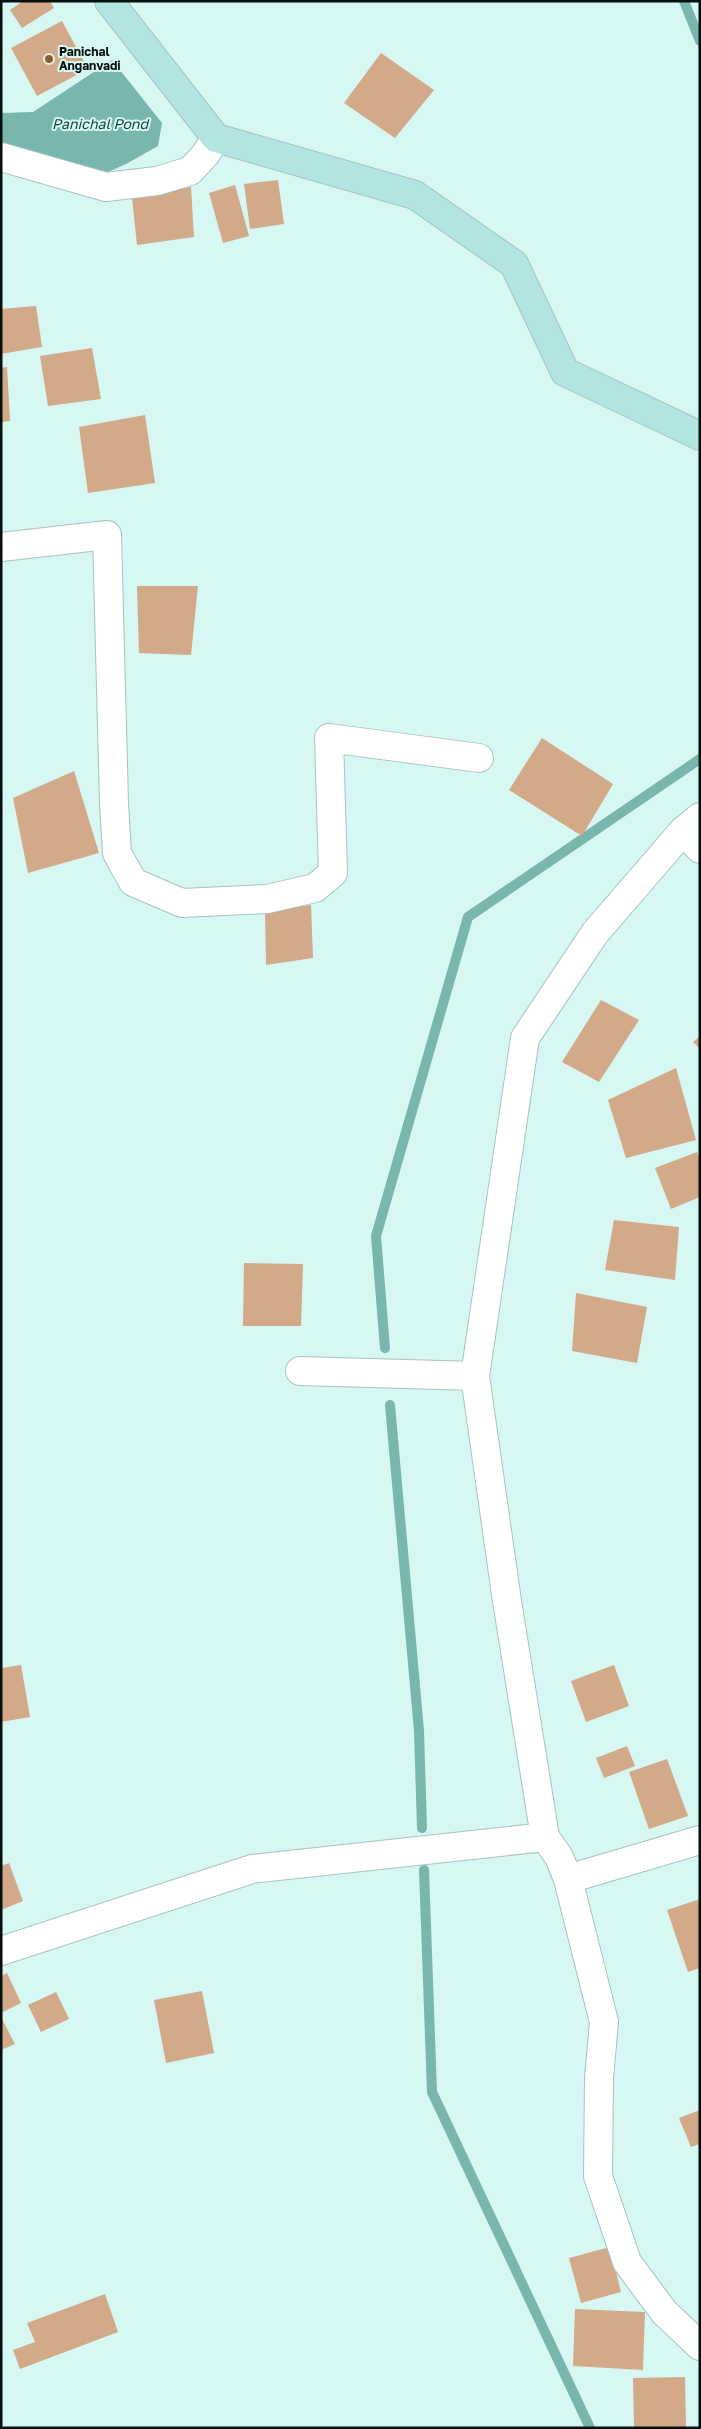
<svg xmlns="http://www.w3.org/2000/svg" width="701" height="2429" font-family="'Golos Text',sans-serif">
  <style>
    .water { fill: #78b6ae }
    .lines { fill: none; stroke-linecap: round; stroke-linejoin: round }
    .stream { stroke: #78b6ae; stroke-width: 10 }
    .building { fill: #d2a989 }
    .street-casing { stroke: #a6c4bf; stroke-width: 30 }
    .secondary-casing { stroke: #a6c4bf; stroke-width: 30 }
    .street { stroke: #fff; stroke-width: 28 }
    .secondary { stroke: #b2e5e1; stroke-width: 28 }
    .poi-dot { fill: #995a21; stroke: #d7f7f2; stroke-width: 2 }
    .labels { text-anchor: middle; stroke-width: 4; stroke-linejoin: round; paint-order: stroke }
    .poi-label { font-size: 12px; font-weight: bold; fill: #06100f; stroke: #d7f7f2; text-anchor: start }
    .water-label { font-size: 14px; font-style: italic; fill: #0b443f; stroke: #d7f7f2 }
  </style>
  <rect width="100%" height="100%" fill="#d7f7f2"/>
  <!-- water -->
  <polygon class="water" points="112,60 162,123 158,146 126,164 99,176 1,147 1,113 33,112"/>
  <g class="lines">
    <!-- stream -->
    <g class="stream">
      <polyline points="684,1 700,41"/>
      <polyline points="385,1348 376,1236 468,917 700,759"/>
      <polyline points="390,1405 419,1731 422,1828"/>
      <polyline points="424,1870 432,2092 590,2428"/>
    </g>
  </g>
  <!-- building -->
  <g class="building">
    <polygon points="23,1 50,1 54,8 22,28 10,10"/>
    <polygon points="62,21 88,69 37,96 11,48"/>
    <polygon points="381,53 434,90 395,138 344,103"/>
    <polygon points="278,180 284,224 250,229 244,184"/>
    <polygon points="235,185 249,236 223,243 209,193"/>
    <polygon points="191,187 194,237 137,245 132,198"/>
    <polygon points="36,306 42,347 1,354 1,309"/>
    <polygon points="92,348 101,399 48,406 40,356"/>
    <polygon points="7,367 10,421 1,422 1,368"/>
    <polygon points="145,415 155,483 88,493 79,427"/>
    <polygon points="137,586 198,586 191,655 139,653"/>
    <polygon points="542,738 613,784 582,836 509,790"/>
    <polygon points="74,771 99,853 28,873 13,798"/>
    <polygon points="311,905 313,958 266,965 265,910"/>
    <polygon points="601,1000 639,1020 599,1082 562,1062"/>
    <polygon points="700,1036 700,1049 693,1042"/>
    <polygon points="676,1068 696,1140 626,1158 608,1100"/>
    <polygon points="697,1152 700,1158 700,1197 671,1209 655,1168"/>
    <polygon points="614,1220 679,1227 675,1280 605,1270"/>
    <polygon points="244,1263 303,1264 301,1326 243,1326"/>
    <polygon points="576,1293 647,1307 637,1363 572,1351"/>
    <polygon points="21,1665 30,1717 1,1722 1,1668"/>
    <polygon points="614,1665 629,1706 586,1722 571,1681"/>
    <polygon points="627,1746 635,1766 604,1778 596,1758"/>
    <polygon points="667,1759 688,1816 649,1829 629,1772"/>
    <polygon points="9,1863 23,1901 1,1910 1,1866"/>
    <polygon points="700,1899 700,1968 688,1972 667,1910"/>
    <polygon points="7,1973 21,2003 1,2013 1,1976"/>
    <polygon points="202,1991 214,2053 166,2063 154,2000"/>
    <polygon points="56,1992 69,2019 41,2032 28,2005"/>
    <polygon points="1,2017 15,2044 1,2050"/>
    <polygon points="700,2110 700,2144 691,2147 679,2118"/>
    <polygon points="610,2247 621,2292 581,2303 569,2258"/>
    <polygon points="105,2294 118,2332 20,2369 13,2350 35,2342 27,2323"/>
    <polygon points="575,2309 645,2312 643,2370 573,2366"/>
    <polygon points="685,2377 686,2428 634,2428 633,2378"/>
  </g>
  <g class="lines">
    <!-- street casing -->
    <g class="street-casing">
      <g id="street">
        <polyline points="1,157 106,187 157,181 190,171 205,155 216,138"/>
        <polyline points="1,547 107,535 114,803 117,853 133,882 182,903 267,899 315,888 333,873 329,738 479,758"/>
        <polyline points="700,817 683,831 595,933 525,1038 475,1376 507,1601 545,1837 559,1857 568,1879 604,2022 599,2078 598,2176 627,2262 664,2312 700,2346"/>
        <polyline points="683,831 700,849"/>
        <polyline points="300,1371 475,1376"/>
        <polyline points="568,1879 700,1840"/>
        <polyline points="1,1951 252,1869 545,1837"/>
      </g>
    </g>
    <!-- secondary casing -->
    <g class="secondary-casing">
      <polyline id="secondary" points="109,1 216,138 415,195 514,264 565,372 700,436"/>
    </g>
    <!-- street -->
    <use href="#street" class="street"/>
    <!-- secondary -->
    <use href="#secondary" class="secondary"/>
  </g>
  <!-- markers -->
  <circle class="poi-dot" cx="49" cy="59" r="5"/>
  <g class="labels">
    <!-- poi labels -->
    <g class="poi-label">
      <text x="59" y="56">Panichal<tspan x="59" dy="14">Anganvadi</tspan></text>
    </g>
    <!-- water labels -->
    <g class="water-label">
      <text x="100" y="129">Panichal Pond</text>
    </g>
  </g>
  <!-- border -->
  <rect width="701" height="2429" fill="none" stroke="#06100f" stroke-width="5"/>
</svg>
